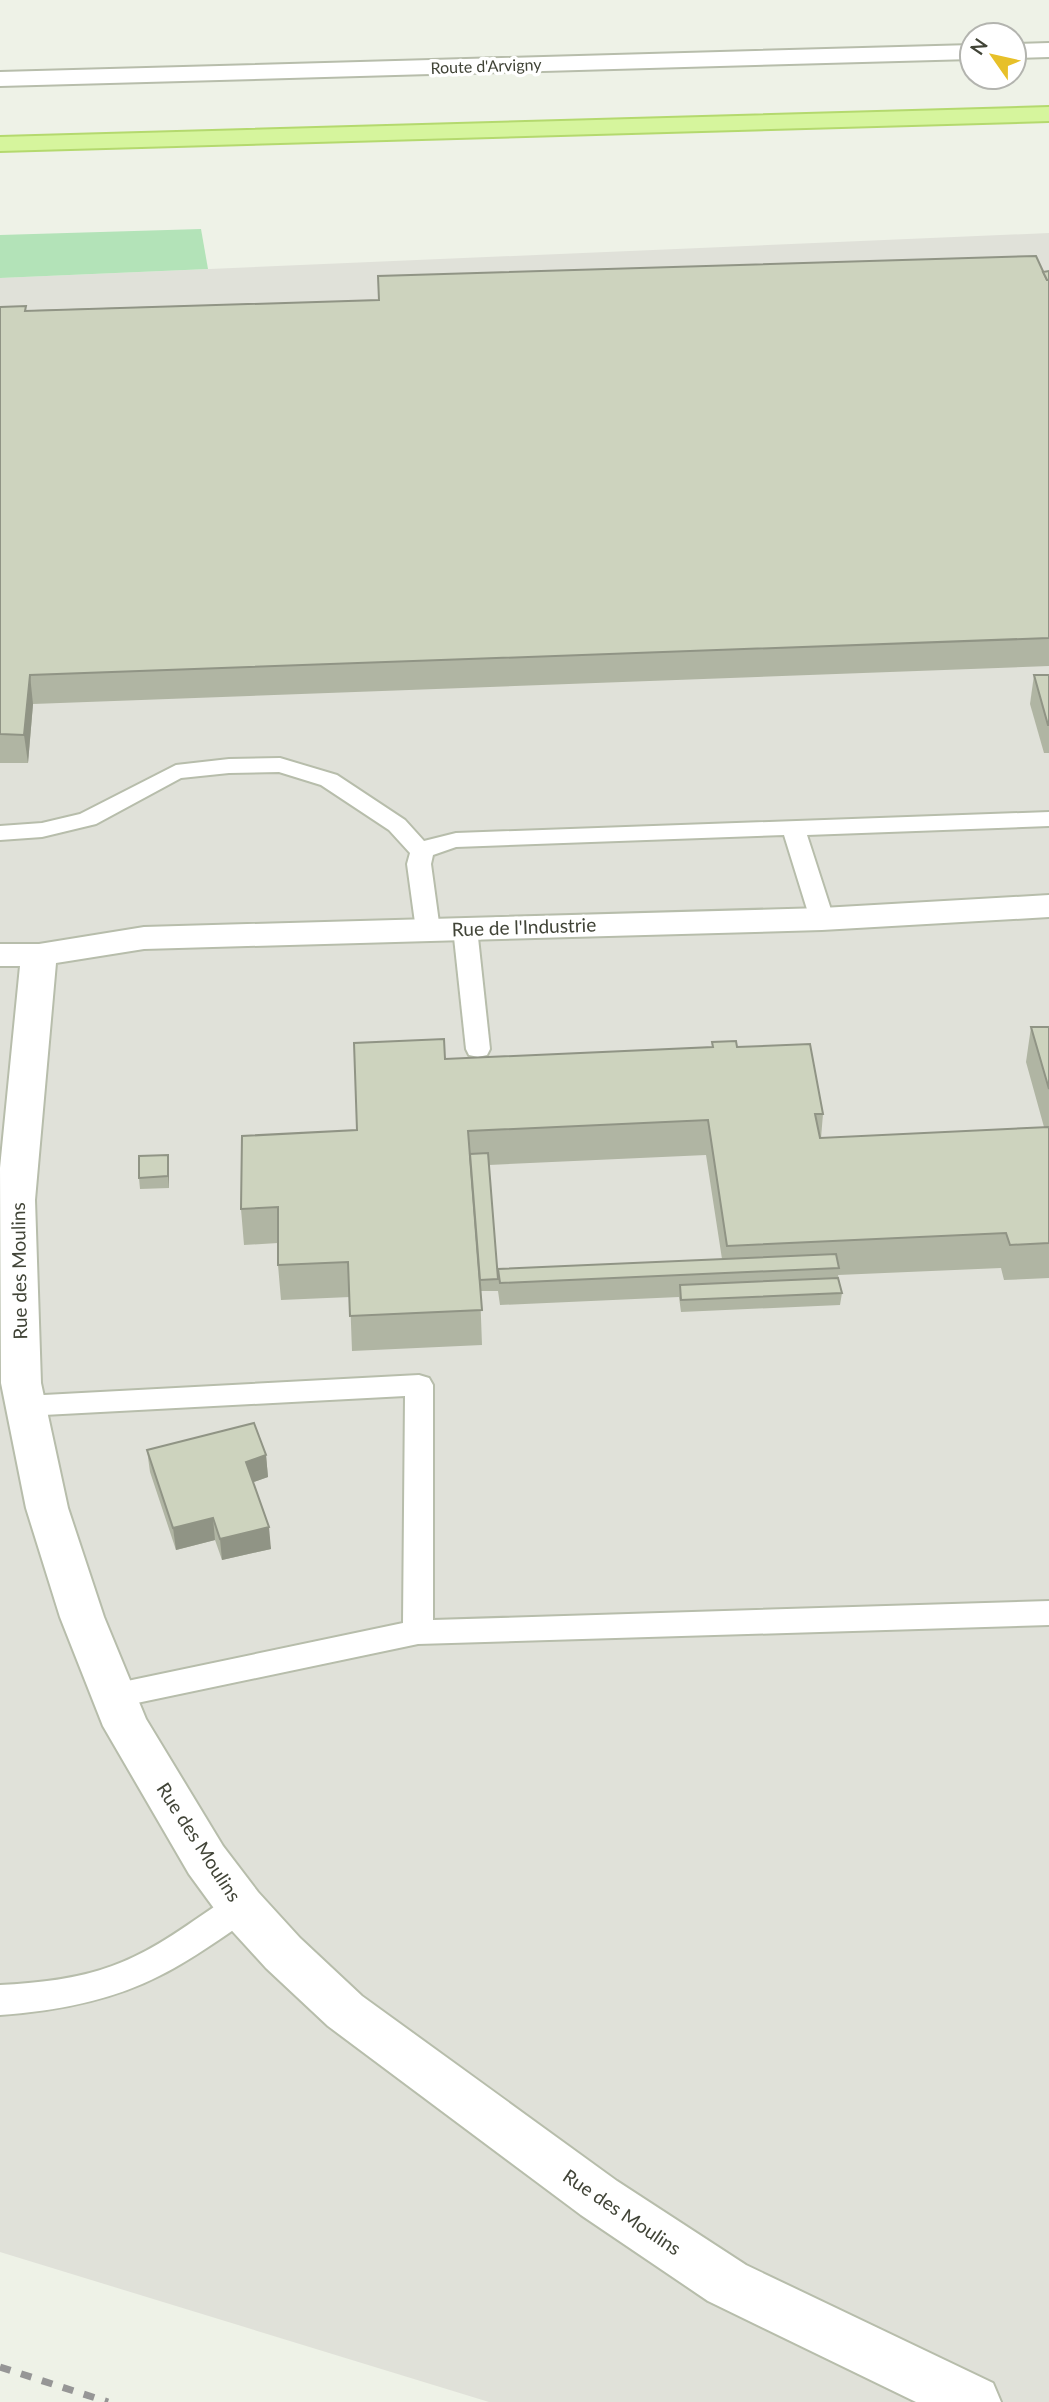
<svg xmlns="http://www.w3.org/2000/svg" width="1049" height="2402" font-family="Lato,sans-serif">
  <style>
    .industrial { fill: #e0e1d9 }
    .green { fill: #b3e3b8 }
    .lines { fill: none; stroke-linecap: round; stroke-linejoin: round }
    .service-casing { stroke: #b7bdab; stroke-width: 4 }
    .minor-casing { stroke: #b7bdab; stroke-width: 4 }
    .primary-casing { stroke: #b4d96e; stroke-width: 4 }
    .service { fill: #fff; fill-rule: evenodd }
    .minor { fill: #fff; fill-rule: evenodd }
    .primary { fill: #d6f59d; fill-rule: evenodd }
    .rail { stroke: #969696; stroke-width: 7; stroke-dasharray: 11 11; stroke-linecap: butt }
    .wall { fill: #b0b5a3; fill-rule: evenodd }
    .shaded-wall { fill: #909485 }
    .building { fill: #cdd3be; stroke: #909485; stroke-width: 2 }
    .labels { text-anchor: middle; stroke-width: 7; stroke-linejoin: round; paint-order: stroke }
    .far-street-label { font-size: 16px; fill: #414437; stroke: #fff }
    .street-label { font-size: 19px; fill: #414437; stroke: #fff }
  </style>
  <rect width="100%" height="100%" fill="#eef2e7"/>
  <!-- industrial -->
  <polygon class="industrial" points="1049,233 1049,2402 489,2402 0,2252 0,278"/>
  <!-- green -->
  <polygon class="green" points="201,229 208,269 0,278 0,235"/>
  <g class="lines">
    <!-- service casing -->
    <g class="service-casing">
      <g id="service">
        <polygon points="280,758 337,775 405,820 424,841 456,833 1049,812 1049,826 807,835 834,919 830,924 822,926 814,924 810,919 784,835 456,847 433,855 431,864 440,930 436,935 428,938 420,935 416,930 407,864 410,853 389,830 321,785 279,772 229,773 181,778 96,824 42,837 0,840 0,826 42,823 80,814 176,765 229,759"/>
        <polygon points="465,920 473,923 477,928 490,1049 487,1055 478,1057 469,1055 466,1049 453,928 457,923"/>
        <polygon points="419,1375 429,1378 433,1385 433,1620 1049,1601 1049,1625 418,1644 113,1708 102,1705 98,1696 102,1687 113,1684 403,1623 405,1396 25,1416 15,1413 11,1406 15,1399 25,1396"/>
        <path d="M241,1893L253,1897L257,1907L253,1917C222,1937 193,1959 161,1975C111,2001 56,2011 0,2015V1985C38,1983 77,1979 112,1966C155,1951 192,1921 229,1897Z"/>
      </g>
    </g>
    <!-- minor casing -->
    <g class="minor-casing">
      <g id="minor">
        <polygon points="1049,43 1049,57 1014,58 1014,44"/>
        <polygon points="972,45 972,59 0,86 0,72"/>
        <polygon points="1049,895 1049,917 822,930 144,949 56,963 35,1200 41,1383 68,1508 104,1617 146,1719 223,1846 258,1892 300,1938 362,1996 617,2181 746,2265 993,2383 1001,2402 916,2402 708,2301 581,2215 328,2026 266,1968 224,1922 189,1874 103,1726 60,1617 26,1508 1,1383 0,1168 20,966 0,966 0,944 39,944 144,927 822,908"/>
      </g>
    </g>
    <!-- primary casing -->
    <g class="primary-casing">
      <polygon id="primary" points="1049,107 1049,121 0,151 0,137"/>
    </g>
    <!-- service -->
    <use href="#service" class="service"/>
    <!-- minor -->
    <use href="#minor" class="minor"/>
    <!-- primary -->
    <use href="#primary" class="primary"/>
    <!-- rail -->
    <polyline class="rail" points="0,2367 108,2402"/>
  </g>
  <!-- wall -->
  <g class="wall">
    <polygon points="1049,271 1049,666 33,704 28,763 0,763 0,311 379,300"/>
    <polygon points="1034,675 1049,675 1049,753 1044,753 1030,704"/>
    <path d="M1031,1027H1049V1278L1004,1280L1001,1268L838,1275L842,1293L840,1305L681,1312L679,1297L500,1305L498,1291H480L482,1345L352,1351L350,1297L281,1300L278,1265V1243L244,1245L241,1209L357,1130L445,1059L712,1047V1042L737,1047L823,1114L821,1138L1044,1127L1026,1062ZM706,1155L722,1259L498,1279L489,1165Z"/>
    <polygon points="169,1166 169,1188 140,1189 139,1178"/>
    <polygon points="147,1450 266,1455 268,1477 253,1482 271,1549 222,1560 215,1540 176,1550 150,1472"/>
  </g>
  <!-- shaded-wall -->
  <g class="shaded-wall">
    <polygon points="30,675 33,704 28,763 24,735"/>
    <polygon points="168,1155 169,1166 169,1188 168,1176"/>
    <polygon points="266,1455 268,1477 248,1484 246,1462"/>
    <polygon points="213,1518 215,1540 176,1550 173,1528"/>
    <polygon points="269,1527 271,1549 222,1560 220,1539"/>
  </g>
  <!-- building -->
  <g class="building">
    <polygon points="1036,256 1047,280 1049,280 1049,638 30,675 24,735 0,734 0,307 26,306 25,311 379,300 378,276"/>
    <polygon points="1049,271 1049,280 1047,280 1043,272"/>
    <polygon points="1034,675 1049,675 1049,725 1048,725"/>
    <polygon points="1031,1027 1049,1027 1049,1089"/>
    <polygon points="444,1039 445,1059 713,1047 712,1042 736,1041 737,1047 810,1044 823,1114 815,1114 820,1138 1049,1127 1049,1243 1010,1245 1006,1233 727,1246 708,1120 468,1131 482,1310 350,1316 348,1262 278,1265 278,1207 241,1209 242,1136 357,1130 354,1043"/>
    <polygon points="488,1153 498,1279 480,1280 470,1154"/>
    <polygon points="168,1155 168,1176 139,1178 139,1156"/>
    <polygon points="836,1254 839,1268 500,1283 498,1269"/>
    <polygon points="838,1278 842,1293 681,1300 680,1285"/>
    <polygon points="254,1423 266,1455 246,1462 269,1527 220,1539 213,1518 173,1528 147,1450"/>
  </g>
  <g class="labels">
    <!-- far-street labels -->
    <g class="far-street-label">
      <text transform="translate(486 66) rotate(-2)" y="6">Route d'Arvigny</text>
    </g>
    <!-- street labels -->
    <g class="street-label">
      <text transform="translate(524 927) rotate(-2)" y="7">Rue de l'Industrie</text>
      <text transform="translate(19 1271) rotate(-91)" y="7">Rue des Moulins</text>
      <text transform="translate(199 1842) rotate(57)" y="7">Rue des Moulins</text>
      <text transform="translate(622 2212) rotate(34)" y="7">Rue des Moulins</text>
    </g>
  </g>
  <!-- north arrow -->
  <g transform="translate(993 56) rotate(304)"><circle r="33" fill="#ffffff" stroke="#b3b4af" stroke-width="2"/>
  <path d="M0-5L12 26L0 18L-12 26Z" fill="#e7c029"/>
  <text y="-10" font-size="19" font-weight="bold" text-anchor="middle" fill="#414437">N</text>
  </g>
</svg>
